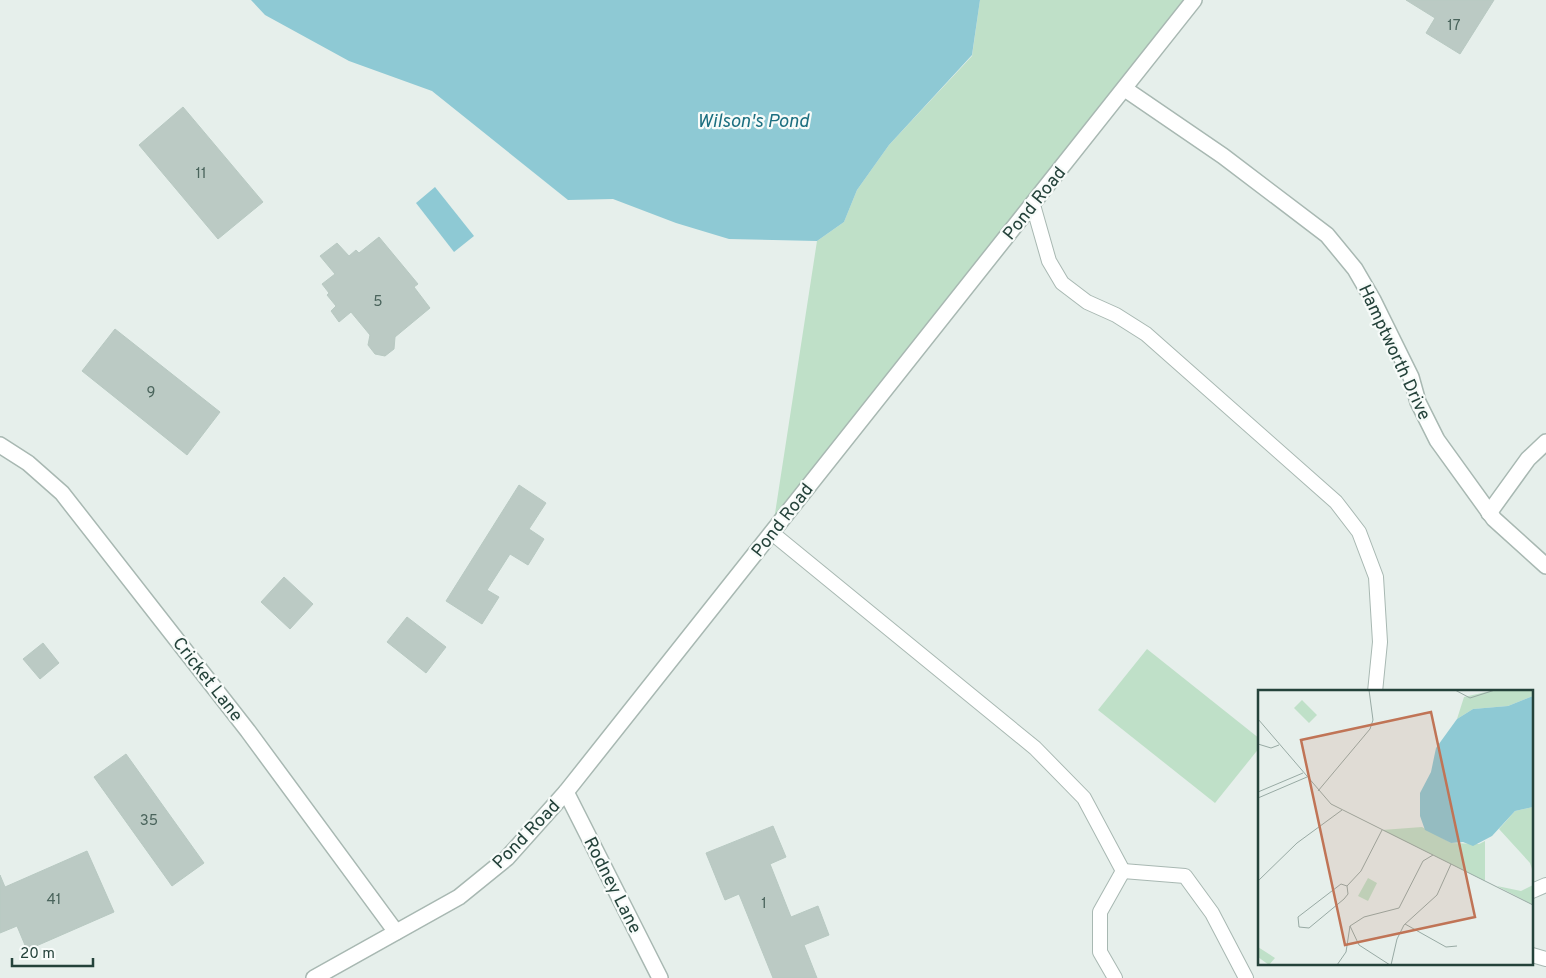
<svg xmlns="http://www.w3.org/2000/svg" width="1546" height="978" font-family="Overpass,sans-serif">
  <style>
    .green { fill: #bfe0c8 }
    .water { fill: #8ec9d4 }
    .building { fill: #bbcac4; stroke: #b8c9c2 }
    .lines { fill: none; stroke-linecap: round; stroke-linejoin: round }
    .lane-casing { stroke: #a8b8b2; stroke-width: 16 }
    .street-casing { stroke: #a8b8b2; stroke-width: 18 }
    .lane { stroke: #fff; stroke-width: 14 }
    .street { stroke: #fff; stroke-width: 15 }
    .labels { text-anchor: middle; stroke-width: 4.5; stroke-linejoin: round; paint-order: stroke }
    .number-label { font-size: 15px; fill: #4a645c }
    .street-label { font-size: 18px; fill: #24423a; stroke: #f7fbf9 }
    .water-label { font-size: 19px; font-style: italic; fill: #1c6f80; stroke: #f7fbf9 }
    .inset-road { fill: none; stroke: #98aaa4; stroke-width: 1 }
    .view { fill: #c07456; fill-opacity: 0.15; stroke: #c07456; stroke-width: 2.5 }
    .inset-edge { fill: none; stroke: #24423a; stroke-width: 2.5 }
  </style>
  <rect width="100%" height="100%" fill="#e6efeb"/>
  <!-- green -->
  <g class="green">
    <polygon points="980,0 1194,0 772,533 817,241 844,222 857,190 889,145 972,56"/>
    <polygon points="1147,649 1260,739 1260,747 1215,803 1098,710"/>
  </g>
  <!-- water -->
  <g class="water">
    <polygon points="251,0 980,0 972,55 889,145 857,190 844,222 817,241 729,239 676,223 613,199 568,200 432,91 349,61 265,15"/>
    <polygon points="435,187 474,236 454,252 416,203"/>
  </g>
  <!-- building -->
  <g class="building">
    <polygon points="1406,0 1494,0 1460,54 1426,33 1435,18"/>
    <polygon points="183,107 263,202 218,239 139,145"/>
    <polygon points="379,237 418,284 414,287 430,308 395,337 394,349 385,356 375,354 368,345 370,335 351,312 339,322 331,311 336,306 327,295 329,293 322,284 335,274 320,256 337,243 349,256 356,250 359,253"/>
    <polygon points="115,329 220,412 187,455 82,371"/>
    <polygon points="519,485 546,503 529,529 544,539 528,565 510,554 487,590 499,597 482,624 446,601"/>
    <polygon points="284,577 313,604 290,629 261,602"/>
    <polygon points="407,617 446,647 426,673 387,642"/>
    <polygon points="43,643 59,663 40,679 23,659"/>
    <polygon points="126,754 204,863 172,886 94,777"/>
    <polygon points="773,826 786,857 770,864 791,917 818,906 829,935 804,945 817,978 773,978 739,894 725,900 706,853"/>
    <polygon points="87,851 114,912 27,950 17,926 0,933 0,875 5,887"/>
  </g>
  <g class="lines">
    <!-- lane casing -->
    <g class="lane-casing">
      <g id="lane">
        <polyline points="1033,205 1049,261 1062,283 1087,302 1116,315 1146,334 1336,502 1359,532 1376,577 1380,642 1375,692"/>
        <polyline points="772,533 1035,748 1084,798 1123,871"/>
        <polyline points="1123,871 1185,876 1212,913 1246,978"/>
        <polyline points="1532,891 1546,885"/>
        <polyline points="1532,955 1546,959"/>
        <polyline points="1115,978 1100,952 1100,912 1123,871"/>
      </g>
    </g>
    <!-- street casing -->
    <g class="street-casing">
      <g id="street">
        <polyline points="1125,89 1223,156 1327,235 1355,269 1373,300 1411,377 1418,402 1437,440 1494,519 1546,566"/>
        <polyline points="0,445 28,463 62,493 248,731 396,932"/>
        <polyline points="1489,513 1528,459 1546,442"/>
        <polyline points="566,792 660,978"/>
        <polyline points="314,978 459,897 507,858 566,792 1194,0"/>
      </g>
    </g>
    <!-- lane -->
    <use href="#lane" class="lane"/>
    <!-- street -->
    <use href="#street" class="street"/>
  </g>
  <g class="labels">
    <!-- number labels -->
    <g class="number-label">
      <text x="1454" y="30">17</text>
      <text x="201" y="178">11</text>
      <text x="378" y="306">5</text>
      <text x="151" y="397">9</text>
      <text x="149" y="825">35</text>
      <text x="54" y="904">41</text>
      <text x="764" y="908">1</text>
    </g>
    <!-- street labels -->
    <g class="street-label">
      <text transform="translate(1034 203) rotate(-51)" y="6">Pond Road</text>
      <text transform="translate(1395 352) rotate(65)" y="6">Hamptworth Drive</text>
      <text transform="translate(782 520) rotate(-52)" y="6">Pond Road</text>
      <text transform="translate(208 679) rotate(52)" y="6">Cricket Lane</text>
      <text transform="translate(526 834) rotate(-46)" y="6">Pond Road</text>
      <text transform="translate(613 885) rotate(63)" y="6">Rodney Lane</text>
    </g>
    <!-- water labels -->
    <g class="water-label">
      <text x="753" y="127">Wilson's Pond</text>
    </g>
  </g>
  <!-- overview -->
  <g transform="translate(1258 690)">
    <rect width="275" height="275" fill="#e6efeb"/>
    <path d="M237,0H275V6L250,16L215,19L199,29L206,7ZM44,10L59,25L51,33L36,18ZM275,117V182L272,173L241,139L257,121ZM164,137L193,153L221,154L227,151V191L124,140ZM110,188L119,193L110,211L100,206ZM275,195V215L239,196L263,201ZM0,257L17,268L11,275L0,267Z" fill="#bfe0c8"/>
    <path d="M275,6V117L257,121L234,146L215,156L205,152L193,153L167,140L162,126V103L173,82L178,58L199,29L215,19L250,16Z" fill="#8ec9d4"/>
    <path class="inset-road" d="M197,0L212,8L237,0M0,29L73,114L275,215M0,54L13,58L21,55M60,101L112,39L115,30L111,0M0,102L45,83M0,108L49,87M0,191L39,153L84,120M83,194L89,196L90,204L86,209L51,238L41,237L40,227ZM89,196L103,181L124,140M147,234L188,257L199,256M92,236L101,255L132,275M79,275L88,262L92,236L106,227L141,218L165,171L175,165M133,275L139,249L146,235L179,205L193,174"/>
    <path class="view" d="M173,22L217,227L87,255L43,50Z"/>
    <rect width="275" height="275" class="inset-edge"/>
  </g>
  <!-- scale -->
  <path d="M12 958v8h81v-8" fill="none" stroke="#24423a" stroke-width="2.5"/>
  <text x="20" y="958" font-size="15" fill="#24423a" stroke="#f7fbf9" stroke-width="4" paint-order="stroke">20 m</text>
</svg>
